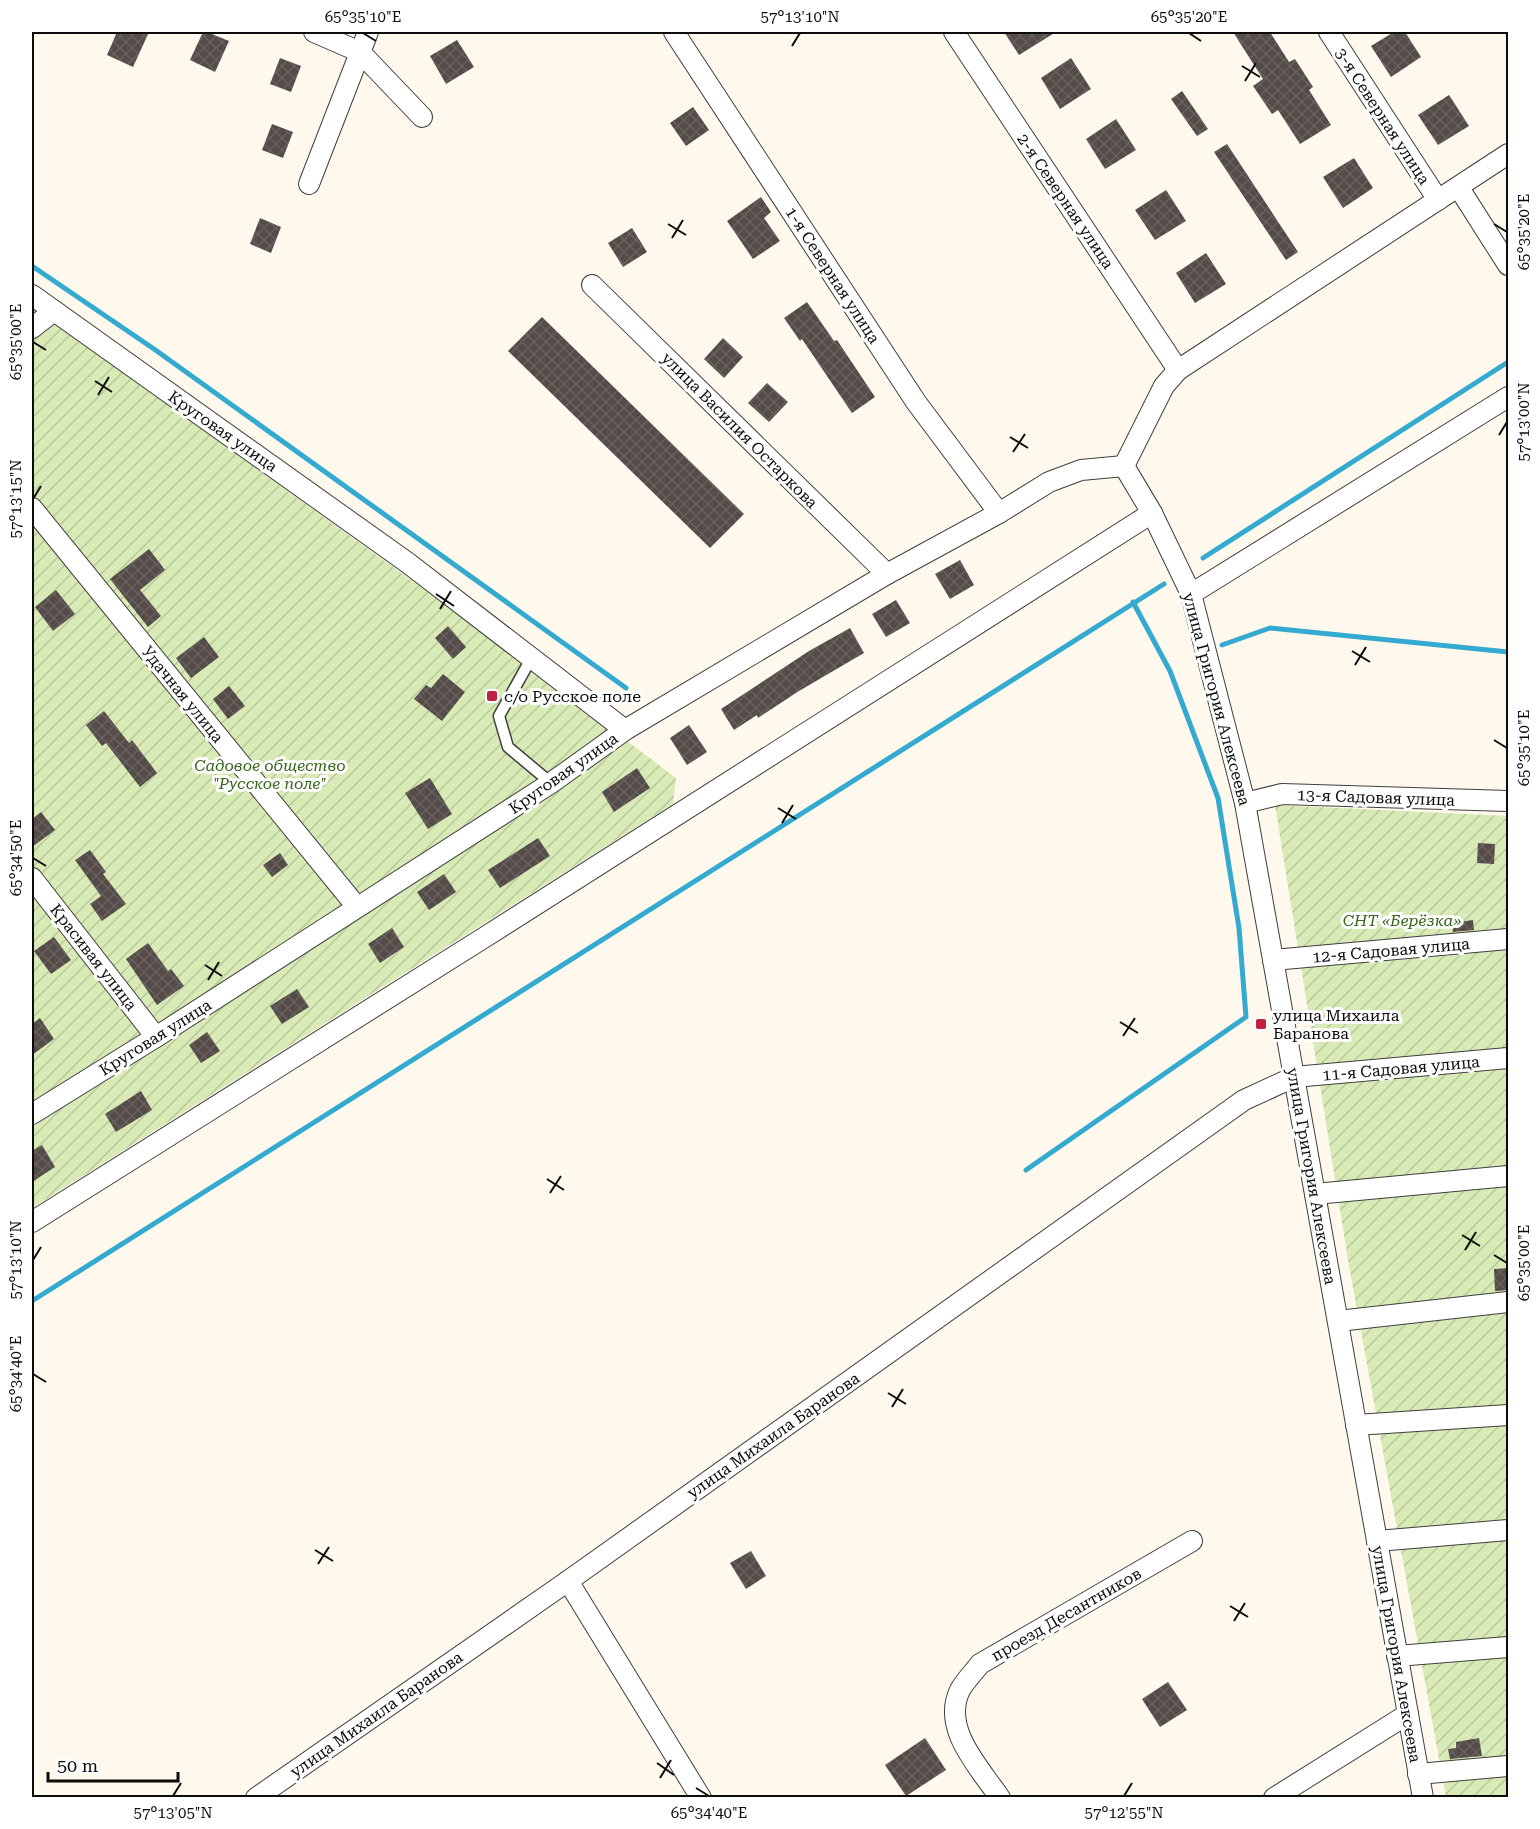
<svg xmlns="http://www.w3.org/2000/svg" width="1540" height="1829" font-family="'Roboto Serif',serif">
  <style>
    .garden { fill: url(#garden-furrows) }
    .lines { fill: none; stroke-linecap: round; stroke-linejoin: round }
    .stream { stroke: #35aad0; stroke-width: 5 }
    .building { fill: url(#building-cross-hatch) }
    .service-casing { stroke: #3f3f3f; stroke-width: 13 }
    .minor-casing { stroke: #3f3f3f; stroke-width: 22 }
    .service { stroke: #fff; stroke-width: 10 }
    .minor { stroke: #fff; stroke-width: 20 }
    .ticks { fill: none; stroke: #0c0c0c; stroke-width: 2 }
    .poi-dot { fill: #bf2242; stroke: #fff; stroke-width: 2 }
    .labels { text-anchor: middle; stroke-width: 6; stroke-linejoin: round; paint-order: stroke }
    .street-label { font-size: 16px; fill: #0c0c0c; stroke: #fff }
    .poi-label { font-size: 16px; fill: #0c0c0c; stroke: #fff; text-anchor: start }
    .park-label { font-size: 16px; font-style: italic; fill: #36651c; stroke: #fff }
    .neatline { fill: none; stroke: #0c0c0c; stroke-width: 2 }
    .ticks-label { font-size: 15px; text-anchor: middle; fill: #0c0c0c }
  </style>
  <defs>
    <pattern id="garden-furrows" width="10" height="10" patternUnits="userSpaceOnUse" patternTransform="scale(1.5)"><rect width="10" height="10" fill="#d8eab5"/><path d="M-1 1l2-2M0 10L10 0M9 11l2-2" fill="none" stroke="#b8c89a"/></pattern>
    <pattern id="building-cross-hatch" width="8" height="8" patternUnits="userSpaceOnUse" patternTransform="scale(1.5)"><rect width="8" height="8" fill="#554b48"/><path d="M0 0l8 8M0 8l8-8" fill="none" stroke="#68605e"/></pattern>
  </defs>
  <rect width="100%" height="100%" fill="#fff8ec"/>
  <!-- garden -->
  <g class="garden">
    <polygon points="32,307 486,634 676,778 673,804 32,1208"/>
    <polygon points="1275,805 1508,816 1508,1797 1446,1797 1348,1260"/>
  </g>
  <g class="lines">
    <!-- stream -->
    <g class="stream">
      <polyline points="32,266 154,349 626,688"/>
      <polyline points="1203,558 1508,362"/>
      <polyline points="1222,645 1270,628 1508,652"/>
      <polyline points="1026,1170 1246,1017 1239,928 1218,798 1170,671 1133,602"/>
      <polyline points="32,1301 1164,584"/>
    </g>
  </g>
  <!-- building -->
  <g class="building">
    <polygon points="117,32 149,32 133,67 107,55"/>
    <polygon points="203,32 207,32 229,41 215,72 190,60"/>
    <polygon points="1004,32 1056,32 1019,55"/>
    <polygon points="1233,32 1270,32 1289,62 1295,59 1313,87 1309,90 1331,125 1300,144 1278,110 1272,114 1253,86 1263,79"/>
    <polygon points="1394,32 1405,32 1421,57 1391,77 1371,46"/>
    <polygon points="457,40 474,67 446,84 430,56"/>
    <polygon points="280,58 301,66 291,92 270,84"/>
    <polygon points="1071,58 1091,89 1060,109 1041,78"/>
    <polygon points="1182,91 1208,129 1197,136 1171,99"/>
    <polygon points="1449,95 1469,126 1438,145 1418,115"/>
    <polygon points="693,107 709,130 686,146 670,123"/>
    <polygon points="1116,119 1136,150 1105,169 1086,139"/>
    <polygon points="272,124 293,132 283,158 262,150"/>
    <polygon points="1227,144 1298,252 1286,260 1214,152"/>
    <polygon points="1354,158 1373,188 1343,208 1323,177"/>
    <polygon points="1166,190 1186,221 1155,240 1135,210"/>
    <polygon points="761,197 771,212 764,218 780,241 753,259 727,221"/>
    <polygon points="260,218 281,227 271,253 250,244"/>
    <polygon points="632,228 647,252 623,267 608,243"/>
    <polygon points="1206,253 1226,284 1195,303 1176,273"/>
    <polygon points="807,302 834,341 837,340 875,397 852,413 802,339 800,341 784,318"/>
    <polygon points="542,317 744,514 710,548 508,351"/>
    <polygon points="723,338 743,357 724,378 704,359"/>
    <polygon points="767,383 788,402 769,422 748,403"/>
    <polygon points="149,549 165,570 140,590 161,616 148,627 110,579"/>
    <polygon points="960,560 974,585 950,599 935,574"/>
    <polygon points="56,590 75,614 53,631 35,607"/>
    <polygon points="896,600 910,623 886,637 872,614"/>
    <polygon points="448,626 466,647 453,659 435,638"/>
    <polygon points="850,628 864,653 799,691 758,718 757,715 734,730 721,709 809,651"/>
    <polygon points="204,637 219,657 191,678 176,658"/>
    <polygon points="443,674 465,692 442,721 414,699 426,685 431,688"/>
    <polygon points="229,686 245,706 228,719 213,699"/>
    <polygon points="104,711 129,743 132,740 157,773 140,787 106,743 102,746 86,725"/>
    <polygon points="689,725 707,752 687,765 670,738"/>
    <polygon points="637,768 650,788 614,812 602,792"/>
    <polygon points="430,778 452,814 428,829 405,793"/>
    <polygon points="41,812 55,830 32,847 32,819"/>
    <polygon points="538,838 550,856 500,888 488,870"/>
    <polygon points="1478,843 1495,844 1494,864 1477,863"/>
    <polygon points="90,850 106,872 103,874 126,904 102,921 90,904 101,896 75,860"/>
    <polygon points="280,853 288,865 272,877 263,865"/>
    <polygon points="444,874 456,892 429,910 417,892"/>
    <polygon points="1473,920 1474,930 1453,932 1452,923"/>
    <polygon points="392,928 404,947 380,963 368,944"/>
    <polygon points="54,937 71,960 51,974 34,951"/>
    <polygon points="148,943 168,971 171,969 184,986 157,1005 126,959"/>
    <polygon points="297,989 309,1007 282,1024 270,1006"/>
    <polygon points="40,1018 54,1039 32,1055 32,1024"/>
    <polygon points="207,1032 220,1051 201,1063 189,1045"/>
    <polygon points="141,1091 152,1110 116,1132 105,1114"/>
    <polygon points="42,1145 55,1167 32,1182 32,1151"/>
    <polygon points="1509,1268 1509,1290 1495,1291 1494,1269"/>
    <polygon points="751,1551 766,1576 746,1589 730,1563"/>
    <polygon points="1168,1682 1187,1710 1160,1727 1142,1699"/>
    <polygon points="925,1738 946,1770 906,1796 885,1765"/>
    <polygon points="1479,1738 1482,1756 1450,1759 1448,1749 1456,1748 1456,1742"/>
  </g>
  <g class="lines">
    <!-- service casing -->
    <g class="service-casing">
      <polyline id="service" points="532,657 499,716 508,747 551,783"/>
    </g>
    <!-- minor casing -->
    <g class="minor-casing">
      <g id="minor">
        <polyline points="314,32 360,52 422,117"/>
        <polyline points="674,32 916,402 999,513"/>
        <polyline points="954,32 1178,370"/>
        <polyline points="1329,32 1438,200"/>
        <polyline points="309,184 368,32"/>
        <polyline points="1459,188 1508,265"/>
        <polyline points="592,285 887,574"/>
        <polyline points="32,295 408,563 625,730"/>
        <polyline points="32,328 54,311"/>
        <polyline points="1124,466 1152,513 1191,594 1245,803 1423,1798"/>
        <polyline points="1124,466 1164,386 1178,370 1508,154"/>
        <polyline points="32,508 357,907"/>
        <polyline points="1191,594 1508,397"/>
        <polyline points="1245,803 1282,794 1508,801"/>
        <polyline points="32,878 156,1037"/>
        <polyline points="1273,960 1508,939"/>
        <polyline points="32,1114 156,1037 551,783 625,730 887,574 999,513 1049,482 1081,470 1124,466"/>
        <polyline points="1315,1194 1508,1176"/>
        <polyline points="32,1222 485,937 1152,513"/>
        <polyline points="1338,1321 1508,1302"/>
        <polyline points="1356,1425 1508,1415"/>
        <polyline points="1377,1541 1508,1530"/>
        <polyline points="568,1581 701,1798"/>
        <polyline points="1397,1656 1508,1647"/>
        <polyline points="1418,1774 1508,1766"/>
        <polyline points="256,1798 568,1581 1244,1100 1294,1077 1508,1058"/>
        <path d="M1000,1798C980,1768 941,1729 960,1690C965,1681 973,1673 980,1664L1192,1541"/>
        <polyline points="1274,1798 1408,1714"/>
      </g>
    </g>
    <!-- service -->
    <use href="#service" class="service"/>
    <!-- minor -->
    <use href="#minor" class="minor"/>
  </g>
  <!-- ticks -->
  <path class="ticks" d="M363,33L376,41M1189,33L1201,41M792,46L800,33M1242,66L1260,77M1245,81L1256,63M668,224L686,235M1494,224L1507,232M672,238L683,220M33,342L46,350M95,381L112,392M98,395L109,377M1499,435L1507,422M1010,437L1028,448M1013,452L1025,434M33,499L41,486M436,594L454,606M440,609L451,591M1352,651L1370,662M1355,665L1366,647M1494,740L1507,748M778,808L796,819M782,823L793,805M33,858L46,866M205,965L222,976M208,980L219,962M1120,1022L1138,1033M1123,1036L1135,1018M547,1179L564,1190M550,1193L561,1176M1462,1235L1480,1246M1465,1250L1476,1232M1494,1255L1507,1263M33,1260L41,1247M33,1374L46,1382M888,1393L906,1404M892,1407L903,1389M315,1550L333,1561M318,1564L329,1547M1230,1606L1248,1617M1234,1621L1245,1603M657,1763L674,1775M660,1778L671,1760M696,1788L709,1796M173,1796L181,1783M1124,1796L1132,1783"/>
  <!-- markers -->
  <g class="poi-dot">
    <rect x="486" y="690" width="12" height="12" rx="3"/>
    <rect x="1255" y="1018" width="12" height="12" rx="3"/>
  </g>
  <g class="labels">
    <!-- street labels -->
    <g class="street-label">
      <text transform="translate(1383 116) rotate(57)" y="6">3-я Северная улица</text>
      <text transform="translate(1066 201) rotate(56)" y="6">2-я Северная улица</text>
      <text transform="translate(833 275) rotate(57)" y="6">1-я Северная улица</text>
      <text transform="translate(740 430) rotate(45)" y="6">улица Василия Остаркова</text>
      <text transform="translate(223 431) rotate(35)" y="6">Круговая улица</text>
      <text transform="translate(183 694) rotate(51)" y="6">Удачная улица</text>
      <text transform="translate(1217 699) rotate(75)" y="6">улица Григория Алексеева</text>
      <text transform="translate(563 773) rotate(-35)" y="6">Круговая улица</text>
      <text transform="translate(1376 797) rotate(2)" y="6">13-я Садовая улица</text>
      <text transform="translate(1391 950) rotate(-5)" y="6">12-я Садовая улица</text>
      <text transform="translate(94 957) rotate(52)" y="6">Красивая улица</text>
      <text transform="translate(155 1037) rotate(-32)" y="6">Круговая улица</text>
      <text transform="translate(1401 1068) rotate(-5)" y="6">11-я Садовая улица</text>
      <text transform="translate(1312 1176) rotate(80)" y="6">улица Григория Алексеева</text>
      <text transform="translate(773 1435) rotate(-35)" y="6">улица Михаила Баранова</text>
      <text transform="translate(1066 1614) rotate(-30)" y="6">проезд Десантников</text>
      <text transform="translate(1397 1654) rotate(80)" y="6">улица Григория Алексеева</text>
      <text transform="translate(376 1714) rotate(-35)" y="6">улица Михаила Баранова</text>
    </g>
    <!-- poi labels -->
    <g class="poi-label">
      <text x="504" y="702">с/о Русское поле</text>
      <text x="1273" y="1021">улица Михаила<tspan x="1273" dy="18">Баранова</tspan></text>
    </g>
    <!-- park labels -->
    <g class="park-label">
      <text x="270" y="771">Садовое общество<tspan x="270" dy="18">"Русское поле"</tspan></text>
      <text x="1402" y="926">СНТ «Берёзка»</text>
    </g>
  </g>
  <!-- border -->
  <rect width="1540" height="1829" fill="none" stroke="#ffffff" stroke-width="66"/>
  <!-- scale -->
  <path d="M48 1772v9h130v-9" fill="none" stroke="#0c0c0c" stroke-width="3"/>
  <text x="57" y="1772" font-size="18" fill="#0c0c0c" stroke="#ffffff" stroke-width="4.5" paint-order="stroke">50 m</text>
  <rect x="33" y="33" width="1474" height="1763" class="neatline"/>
  <g class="ticks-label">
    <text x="363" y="22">65°35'10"E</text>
    <text x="800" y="22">57°13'10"N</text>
    <text x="1189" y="22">65°35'20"E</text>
    <text transform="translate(1524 232) rotate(-90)" y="5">65°35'20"E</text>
    <text transform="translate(16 342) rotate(-90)" y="5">65°35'00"E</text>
    <text transform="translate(1524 422) rotate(-90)" y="5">57°13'00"N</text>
    <text transform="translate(16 499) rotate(-90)" y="5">57°13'15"N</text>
    <text transform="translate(1524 748) rotate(-90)" y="5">65°35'10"E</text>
    <text transform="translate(16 858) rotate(-90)" y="5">65°34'50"E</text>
    <text transform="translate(16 1260) rotate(-90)" y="5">57°13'10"N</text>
    <text transform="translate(1524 1263) rotate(-90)" y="5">65°35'00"E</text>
    <text transform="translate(16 1374) rotate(-90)" y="5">65°34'40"E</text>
    <text x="173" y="1818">57°13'05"N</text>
    <text x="709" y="1818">65°34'40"E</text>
    <text x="1124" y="1818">57°12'55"N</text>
  </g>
</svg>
